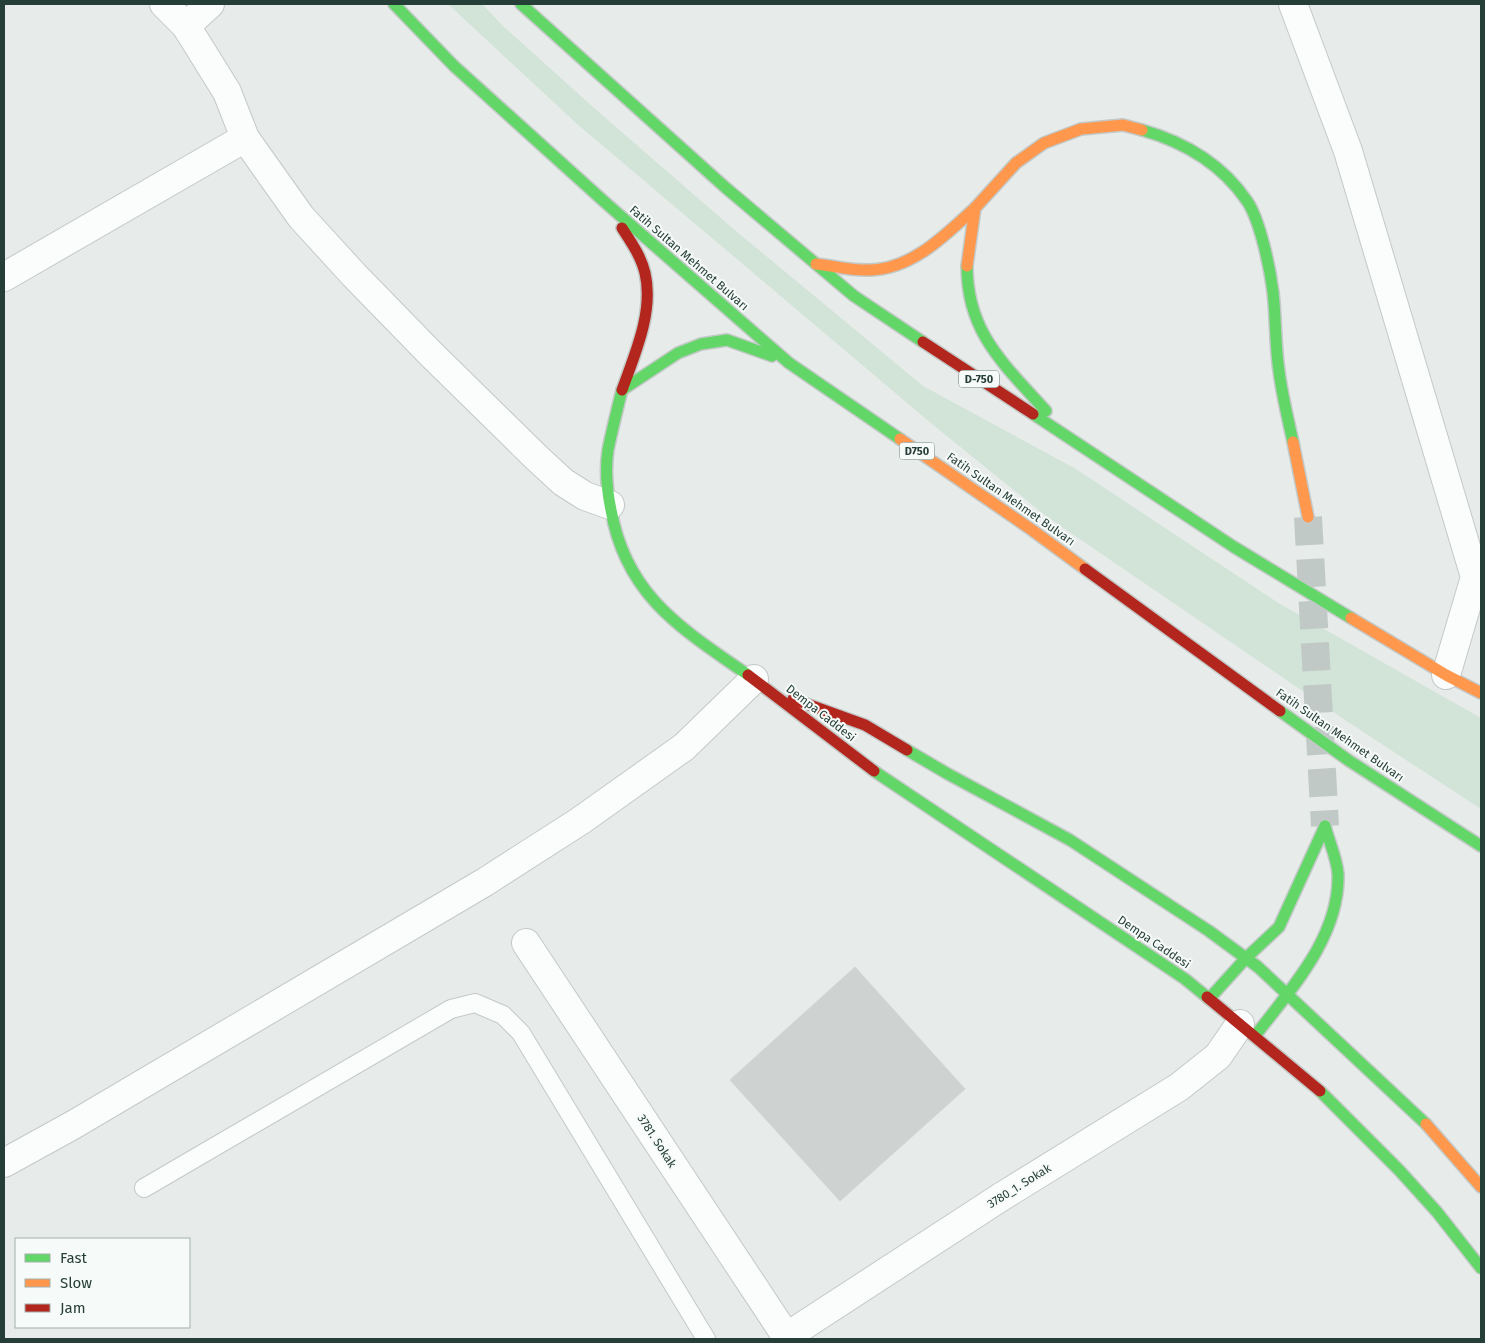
<svg xmlns="http://www.w3.org/2000/svg" width="1485" height="1343" font-family="'Fira Sans',sans-serif">
  <style>
    .green { fill: #d2e3d8 }
    .building { fill: #ced3d1; stroke: #d0d5d3 }
    .lines { fill: none; stroke-linecap: round; stroke-linejoin: round }
    .highway-tunnel { stroke: #c0c9c6; stroke-width: 28; stroke-dasharray: 28 14; stroke-linecap: butt }
    .lane-casing { stroke: #c4c9c7; stroke-width: 20 }
    .street-casing { stroke: #c4c9c7; stroke-width: 30 }
    .fast-casing { stroke: #c3c9c7; stroke-width: 14 }
    .slow-casing { stroke: #c3c9c7; stroke-width: 14 }
    .jam-casing { stroke: #c3c9c7; stroke-width: 14 }
    .lane { stroke: #fbfcfc; stroke-width: 18 }
    .street { stroke: #fbfcfc; stroke-width: 28 }
    .fast { stroke: #63d668; stroke-width: 11 }
    .slow { stroke: #ff974d; stroke-width: 11 }
    .jam { stroke: #b3261e; stroke-width: 11 }
    .labels { text-anchor: middle; stroke-width: 4; stroke-linejoin: round; paint-order: stroke }
    .shield { fill: #f6faf8; stroke: #647672; stroke-width: 1 }
    .shield-label { font-size: 11px; font-weight: bold; fill: #263e38 }
    .street-label { font-size: 12px; fill: #263e38; stroke: #f6faf8 }
  </style>
  <rect width="100%" height="100%" fill="#e7ecea"/>
  <!-- green -->
  <polygon class="green" points="448,4 482,4 504,27 593,107 730,226 923,386 1076,469 1280,604 1481,718 1481,809 1345,720 1046,516 932,424 577,124"/>
  <!-- building -->
  <polygon class="building" points="855,967 965,1089 840,1201 730,1080"/>
  <g class="lines">
    <!-- highway-tunnel -->
    <polyline class="highway-tunnel" points="1308,517 1325,826"/>
    <!-- lane casing -->
    <g class="lane-casing">
      <polyline id="lane" points="144,1188 451,1009 475,1003 503,1015 521,1033 706,1339"/>
    </g>
    <!-- street casing -->
    <g class="street-casing">
      <g id="street">
        <polyline points="164,4 186,26"/>
        <polyline points="210,4 186,26 227,92 245,138 301,217 354,275 430,353 537,458 563,482 585,496 610,505"/>
        <polyline points="1293,4 1348,151 1475,577 1446,675"/>
        <polyline points="4,277 245,138"/>
        <polyline points="526,943 788,1339"/>
        <polyline points="4,1163 73,1125 485,882 580,821 684,747 754,679"/>
        <polyline points="786,1337 1001,1197 1179,1087 1218,1056 1240,1024"/>
      </g>
    </g>
    <!-- fast casing -->
    <g class="fast-casing">
      <g id="fast">
        <polyline points="394,4 454,66 608,205 789,363 900,439"/>
        <polyline points="521,4 726,188 854,296 923,342"/>
        <path d="M1142,130C1184,142 1222,164 1247,201C1260,220 1270,268 1273,292C1276,318 1275,345 1279,371C1282,395 1288,419 1293,442"/>
        <path d="M967,266C967,333 1004,364 1046,411"/>
        <path d="M622,390C617,410 612,430 608,450C605,470 607,491 611,510C626,596 682,629 748,675"/>
        <polyline points="622,390 678,353 701,344 727,340 772,356"/>
        <polyline points="1033,414 1234,547 1351,618"/>
        <polyline points="1280,711 1348,760 1481,846"/>
        <polyline points="907,750 948,774 1070,840 1209,931 1258,967 1426,1124"/>
        <polyline points="874,771 1185,979 1207,997"/>
        <polyline points="1209,999 1246,958 1279,927 1325,826"/>
        <path d="M1255,1036C1290,990 1340,937 1338,874C1337,858 1329,842 1325,826"/>
        <polyline points="1320,1091 1399,1170 1437,1212 1481,1268"/>
      </g>
    </g>
    <!-- slow casing -->
    <g class="slow-casing">
      <g id="slow">
        <polyline points="975,208 1016,163 1044,143 1081,129 1123,125 1142,130"/>
        <path d="M816,264C834,266 852,271 870,270C913,269 945,235 975,208L967,266"/>
        <polyline points="900,439 1032,530 1085,569"/>
        <polyline points="1293,442 1308,517"/>
        <polyline points="1351,618 1446,675 1481,693"/>
        <polyline points="1426,1124 1481,1187"/>
      </g>
    </g>
    <!-- jam casing -->
    <g class="jam-casing">
      <g id="jam">
        <path d="M622,228C631,242 641,256 645,273C654,311 635,354 622,390"/>
        <polyline points="923,342 1033,414"/>
        <polyline points="1085,569 1280,711"/>
        <polyline points="748,675 874,771"/>
        <polyline points="793,699 865,725 907,750"/>
        <polyline points="1207,997 1320,1091"/>
      </g>
    </g>
    <!-- lane -->
    <use href="#lane" class="lane"/>
    <!-- street -->
    <use href="#street" class="street"/>
    <!-- fast -->
    <use href="#fast" class="fast"/>
    <!-- slow -->
    <use href="#slow" class="slow"/>
    <!-- jam -->
    <use href="#jam" class="jam"/>
  </g>
  <g class="labels">
    <!-- shield labels -->
    <g class="shield">
      <rect x="959" y="370.5" width="40" height="17" rx="4"/>
      <rect x="899.5" y="442.5" width="35" height="17" rx="4"/>
    </g>
    <g class="shield-label">
      <text x="979" y="383">D-750</text>
      <text x="917" y="455">D750</text>
    </g>
    <!-- street labels -->
    <g class="street-label">
      <text transform="translate(689 258) rotate(41)" y="4">Fatih Sultan Mehmet Bulvarı</text>
      <text transform="translate(1011 499) rotate(35)" y="4">Fatih Sultan Mehmet Bulvarı</text>
      <text transform="translate(821 713) rotate(38)" y="4">Dempa Caddesi</text>
      <text transform="translate(1340 735) rotate(35)" y="4">Fatih Sultan Mehmet Bulvarı</text>
      <text transform="translate(1154 942) rotate(34)" y="4">Dempa Caddesi</text>
      <text transform="translate(657 1141) rotate(57)" y="4">3781. Sokak</text>
      <text transform="translate(1019 1186) rotate(-32)" y="4">3780_1. Sokak</text>
    </g>
  </g>
  <!-- border -->
  <rect width="1485" height="1343" fill="none" stroke="#263e38" stroke-width="10"/>
  <!-- legend -->
  <rect x="15" y="1238" width="175" height="90" fill="#f6faf8" stroke="#a3afab"/>
  <rect x="25" y="1254" width="25" height="8" fill="#63d668" stroke="#a3afab"/>
  <text x="60" y="1263" font-size="15" fill="#263e38">Fast</text>
  <rect x="25" y="1279" width="25" height="8" fill="#ff974d" stroke="#a3afab"/>
  <text x="60" y="1288" font-size="15" fill="#263e38">Slow</text>
  <rect x="25" y="1304" width="25" height="8" fill="#b3261e" stroke="#a3afab"/>
  <text x="60" y="1313" font-size="15" fill="#263e38">Jam</text>
</svg>
